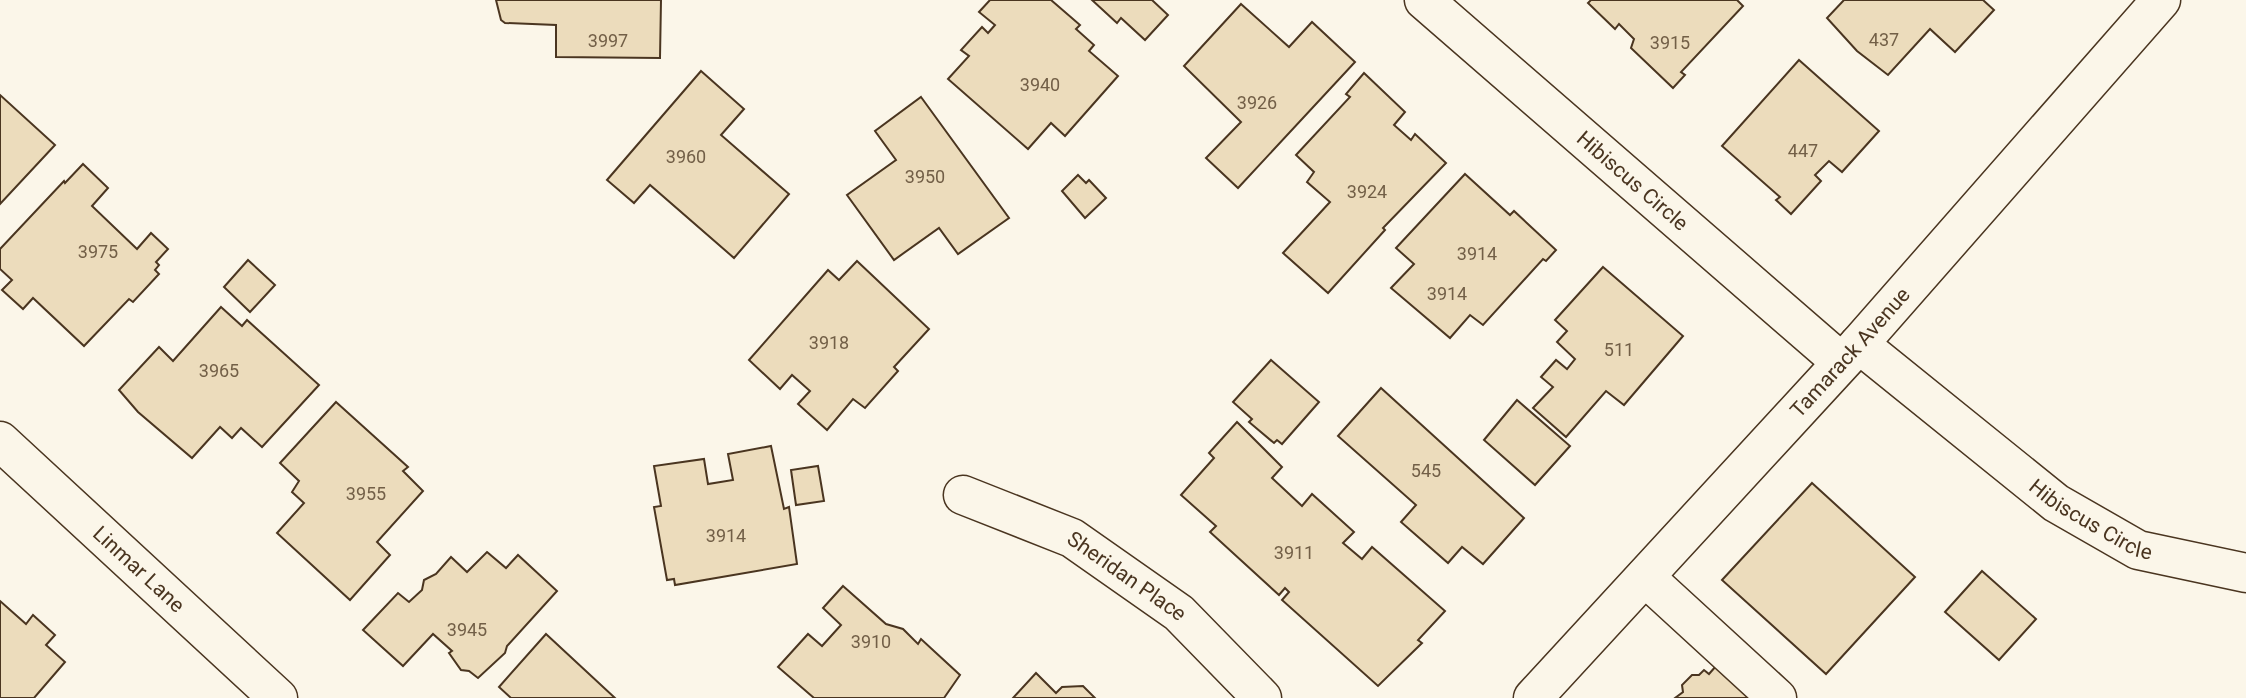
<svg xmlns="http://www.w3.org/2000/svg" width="2246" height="698" font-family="Roboto,sans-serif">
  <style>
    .building { fill: #ecdcbc; stroke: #4a3520; stroke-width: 2 }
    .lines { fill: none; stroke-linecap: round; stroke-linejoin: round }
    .minor-casing { stroke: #4a3520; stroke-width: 41 }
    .major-casing { stroke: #4a3520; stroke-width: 41 }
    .minor { stroke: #fbf6e9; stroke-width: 38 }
    .major { stroke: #fbf6e9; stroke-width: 38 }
    .labels { text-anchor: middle; stroke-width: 5; stroke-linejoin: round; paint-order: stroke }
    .number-label { font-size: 18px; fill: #725f47 }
    .street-label { font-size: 21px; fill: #4a3520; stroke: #fbf6e9 }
  </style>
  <rect width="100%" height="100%" fill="#fbf6e9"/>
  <!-- building -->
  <g class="building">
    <polygon points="496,0 661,0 660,58 556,57 556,25 505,23 501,20"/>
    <polygon points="990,0 1051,0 1080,25 1076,29 1094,45 1089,51 1118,76 1065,136 1051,123 1028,149 948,79 969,56 961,50 982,27 988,33 995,25 979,12"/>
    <polygon points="1092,0 1152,0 1168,15 1145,40 1121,18 1117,23"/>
    <polygon points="1591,0 1737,0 1743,6 1681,72 1685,75 1673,88 1631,48 1634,39 1619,24 1615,29 1588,3"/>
    <polygon points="1844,0 1983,0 1994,10 1955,52 1930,29 1888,75 1857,51 1827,18"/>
    <polygon points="1241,4 1289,47 1312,22 1355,62 1238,188 1206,158 1241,122 1184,66"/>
    <polygon points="1799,60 1879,131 1842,172 1829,161 1815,175 1821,181 1791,214 1776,200 1780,197 1722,146"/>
    <polygon points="701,71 744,109 721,135 789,194 734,258 650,185 634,203 607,180"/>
    <polygon points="1364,73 1405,112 1394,125 1411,140 1415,134 1446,163 1383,228 1385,230 1328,293 1283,253 1330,202 1307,182 1314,172 1296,155 1350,97 1346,94"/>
    <polygon points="0,95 55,145 0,204"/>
    <polygon points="921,97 1009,218 958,254 939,228 894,260 847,195 896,160 875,131"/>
    <polygon points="83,164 108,188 92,206 137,249 151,233 168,249 156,262 159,265 155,270 159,274 133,302 129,299 84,346 33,298 23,309 2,290 12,280 0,269 0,249 64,181 65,183"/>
    <polygon points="1465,174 1510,215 1514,211 1556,250 1546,261 1543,259 1483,325 1470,315 1450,338 1391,288 1414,264 1396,248"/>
    <polygon points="1078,175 1086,183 1089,180 1106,198 1085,218 1062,191"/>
    <polygon points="248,260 275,285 250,312 224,287"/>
    <polygon points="857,261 929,329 894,367 898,371 865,408 853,399 827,430 798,404 810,391 792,375 780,389 749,360 828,270 839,280"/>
    <polygon points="1603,267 1683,336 1624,405 1606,391 1566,437 1533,408 1553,387 1541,377 1556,360 1567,369 1575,359 1557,342 1567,331 1555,320"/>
    <polygon points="221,307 242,326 247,320 319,385 262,447 241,428 232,438 220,427 192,458 138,412 119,390 159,347 173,361"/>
    <polygon points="1271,360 1319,402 1282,444 1277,440 1274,443 1249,422 1252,419 1233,402"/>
    <polygon points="1381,388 1524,518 1483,564 1462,547 1448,563 1401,522 1416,505 1338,436"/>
    <polygon points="1517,400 1570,446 1535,485 1484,440"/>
    <polygon points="336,402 408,467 403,471 423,491 377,542 390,555 350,600 277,533 304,503 292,492 299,481 280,463"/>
    <polygon points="1237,422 1282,467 1272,478 1302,506 1312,494 1354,532 1343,543 1362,559 1372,547 1445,611 1418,640 1422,643 1378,686 1282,600 1289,592 1285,588 1279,595 1210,532 1216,526 1181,495 1214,458 1209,453"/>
    <polygon points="771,446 784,509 789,507 797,564 675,585 674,579 667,580 654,507 661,506 654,466 704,459 708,484 733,480 728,454"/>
    <polygon points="818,466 824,501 796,505 791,470"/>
    <polygon points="1812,483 1915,577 1826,674 1722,580"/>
    <polygon points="487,552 506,568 518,555 557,591 507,646 505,653 478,678 469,671 461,670 449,653 452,651 433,634 403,666 363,630 398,593 409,602 422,590 424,580 436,574 451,557 467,572"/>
    <polygon points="1982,571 2036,619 1999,660 1945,612"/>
    <polygon points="843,586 886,624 903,629 918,644 921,639 960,675 944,698 814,698 778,667 808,634 822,646 841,625 823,608"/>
    <polygon points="0,601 26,624 33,615 55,635 46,645 65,662 34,698 0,698"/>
    <polygon points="546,634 615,698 511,698 499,687"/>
    <polygon points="1716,666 1749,698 1675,698 1683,692 1682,685 1692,675 1699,675 1704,670 1709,674"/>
    <polygon points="1036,673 1056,693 1062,687 1083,686 1095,698 1013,698"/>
  </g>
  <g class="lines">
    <!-- minor casing -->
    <g class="minor-casing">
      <g id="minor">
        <path id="s1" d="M1424,0L1841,362"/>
        <path id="s2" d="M1859,344L2056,503L2138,550L2246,573"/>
        <path id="s3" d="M0,441L278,698"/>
        <path id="s4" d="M963,495L1072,538L1179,613L1262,698"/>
        <polyline points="1645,577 1777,698"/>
      </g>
    </g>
    <!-- major casing -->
    <g class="major-casing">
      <g id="major">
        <path id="s5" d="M1533,698L1859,344L2161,0"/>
      </g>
    </g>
    <!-- minor -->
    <use href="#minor" class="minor"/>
    <!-- major -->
    <use href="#major" class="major"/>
  </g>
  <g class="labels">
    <!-- number labels -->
    <g class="number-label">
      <text x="1884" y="46">437</text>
      <text x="608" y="47">3997</text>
      <text x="1670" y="49">3915</text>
      <text x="1040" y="91">3940</text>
      <text x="1257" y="109">3926</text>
      <text x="1803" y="157">447</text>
      <text x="686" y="163">3960</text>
      <text x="925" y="183">3950</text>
      <text x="1367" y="198">3924</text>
      <text x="98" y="258">3975</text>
      <text x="1477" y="260">3914</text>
      <text x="1447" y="300">3914</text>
      <text x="829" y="349">3918</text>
      <text x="1619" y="356">511</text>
      <text x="219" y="377">3965</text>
      <text x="1426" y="477">545</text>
      <text x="366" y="500">3955</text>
      <text x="726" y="542">3914</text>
      <text x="1294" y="559">3911</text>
      <text x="467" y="636">3945</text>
      <text x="871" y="648">3910</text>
    </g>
    <!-- street labels -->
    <g class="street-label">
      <text dy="7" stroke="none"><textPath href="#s1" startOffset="276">Hibiscus Circle</textPath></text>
      <text dy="7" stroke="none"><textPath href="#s5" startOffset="469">Tamarack Avenue</textPath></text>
      <text dy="7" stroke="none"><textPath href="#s2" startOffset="292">Hibiscus Circle</textPath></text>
      <text dy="7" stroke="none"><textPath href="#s3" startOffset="189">Linmar Lane</textPath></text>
      <text dy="7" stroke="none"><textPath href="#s4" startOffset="184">Sheridan Place</textPath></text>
    </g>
  </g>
</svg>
